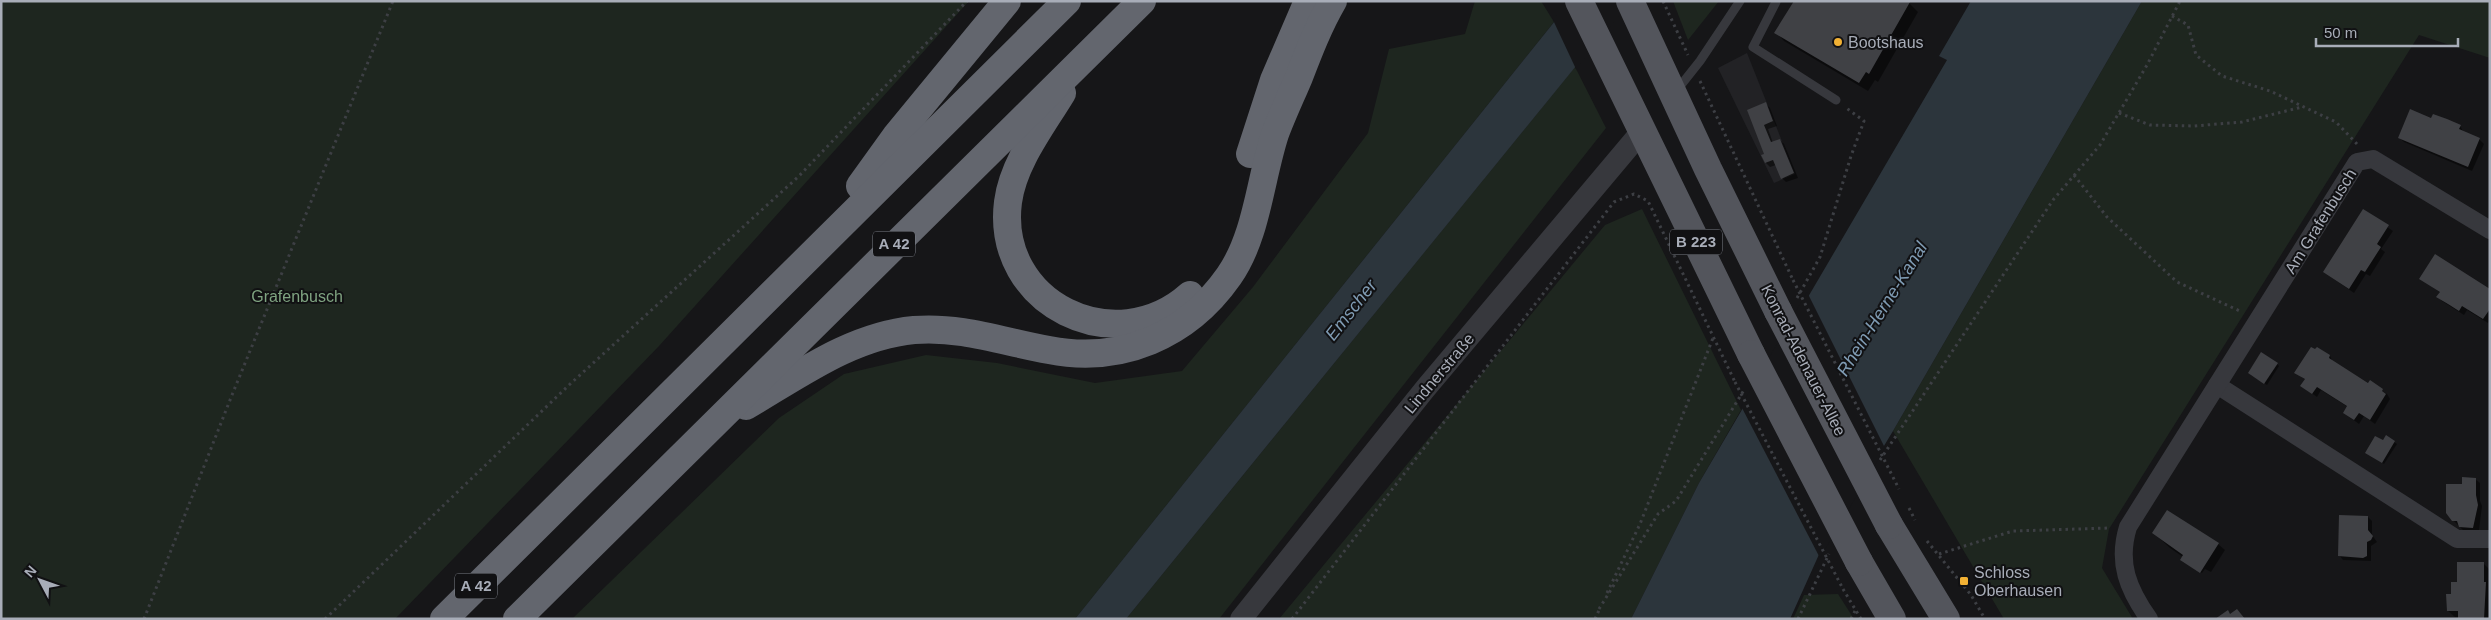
<svg xmlns="http://www.w3.org/2000/svg" width="2491" height="620" font-family="Arial,sans-serif">
  <style>
    .built { fill: #222225 }
    .green { fill: #1e261f }
    .water { fill: #2c353c }
    .pier { fill: #161618 }
    .shadow { fill: #0007 }
    .building { fill: #404145 }
    .lines { fill: none; stroke-linecap: round; stroke-linejoin: round }
    .path { stroke: #3d3f44; stroke-width: 3; stroke-dasharray: 2.5 4; stroke-linecap: butt }
    .service { stroke: #37383d; stroke-width: 9 }
    .minor { stroke: #37383d; stroke-width: 18 }
    .tertiary { stroke: #37383d; stroke-width: 22 }
    .primary { stroke: #53555c; stroke-width: 28 }
    .motorway { stroke: #63666e; stroke-width: 28 }
    .path-bridge { stroke: #3d3f44; stroke-width: 3; stroke-dasharray: 2.5 4; stroke-linecap: butt }
    .primary-bridge { stroke: #53555c; stroke-width: 28 }
    .poi-dot { fill: #f2b134; stroke: #111113; stroke-width: 2 }
    .labels { text-anchor: middle; stroke-width: 4; stroke-linejoin: round; paint-order: stroke }
    .shield { fill: #111113; stroke: #7b7e86; stroke-width: 1 }
    .shield-label { font-size: 15px; font-weight: bold; fill: #a8adb8 }
    .poi-label { font-size: 16px; fill: #a8adb8; stroke: #111113; text-anchor: start }
    .street-label { font-size: 16px; fill: #a8adb8; stroke: #111113 }
    .park-label { font-size: 16px; fill: #7fa381; stroke: #111113 }
    .water-label { font-size: 18px; font-style: italic; fill: #7f9bb3; stroke: #111113 }
  </style>
  <rect width="100%" height="100%" fill="#161618"/>
  <!-- built -->
  <polygon class="built" points="1747,53 1795,174 1774,183 1718,68"/>
  <!-- green -->
  <g class="green">
    <polygon points="1,1 969,1 659,346 395,619 1,619"/>
    <polygon points="1475,1 1541,1 1554,22 1075,619 572,619 779,418 844,374 926,355 997,363 1095,383 1182,371 1253,287 1368,133 1389,49 1465,34"/>
    <polygon points="1673,1 1719,1 1688,40"/>
    <polygon points="2142,1 2490,1 2490,58 2419,35 2109,529 2102,568 2133,619 2004,619 1893,431"/>
    <polygon points="1575,67 1606,128 1219,619 1126,619"/>
    <polygon points="1642,209 1741,410 1699,483 1631,619 1279,619 1605,225"/>
    <polygon points="1838,594 1854,619 1793,619 1804,595"/>
  </g>
  <!-- water -->
  <g class="water">
    <polygon points="1571,1 1629,1 1126,619 1075,619"/>
    <polygon points="1971,1 2142,1 1893,431 1821,550 1790,619 1631,619 1699,483 1947,60 1939,56"/>
  </g>
  <!-- pier -->
  <g class="pier">
    <polygon points="1568,1 1631,1 1576,69 1553,20"/>
    <polygon points="1807,292 1885,448 1820,558 1741,406"/>
  </g>
  <!-- shadow -->
  <g class="shadow">
    <polygon points="1909,3 1918,12 1878,82 1875,80 1868,91 1784,41 1776,32"/>
    <polygon points="1766,104 1770,108 1777,126 1768,129 1773,143 1780,140 1784,144 1798,178 1786,182 1782,178 1776,165 1770,167 1766,163 1763,156 1765,155 1748,111"/>
    <polygon points="2460,126 2464,133 2479,139 2484,144 2472,171 2404,142 2400,138"/>
    <polygon points="2363,210 2393,231 2381,249 2385,252 2370,276 2366,274 2354,293 2324,272"/>
    <polygon points="2421,279 2490,291 2490,320 2488,323 2467,310 2464,315 2442,301 2438,297 2441,293"/>
    <polygon points="2317,348 2330,356 2333,362 2387,394 2390,399 2375,424 2364,416 2359,424 2344,413 2348,407 2321,390 2317,397 2302,386 2306,380 2296,373"/>
    <polygon points="2277,364 2279,366 2267,385 2251,375"/>
    <polygon points="2386,437 2397,444 2384,464 2368,454"/>
    <polygon points="2475,479 2480,483 2480,501 2482,506 2479,530 2464,531 2453,520 2463,486"/>
    <polygon points="2368,517 2372,521 2372,535 2377,542 2371,546 2371,561 2343,560 2339,555"/>
    <polygon points="2154,533 2218,544 2225,550 2211,572 2205,569 2202,573 2183,562 2181,560 2183,557 2170,548"/>
    <polygon points="2484,564 2490,570 2490,619 2455,617 2448,611 2458,583"/>
  </g>
  <!-- building -->
  <g class="building">
    <polygon points="1794,1 1908,1 1910,2 1869,74 1866,72 1859,83 1774,33"/>
    <polygon points="1766,102 1773,121 1764,125 1771,142 1780,139 1794,173 1781,179 1773,160 1765,163 1761,155 1764,154 1747,110"/>
    <polygon points="2410,109 2431,118 2433,114 2447,119 2461,125 2459,129 2480,138 2468,167 2398,138"/>
    <polygon points="2363,209 2389,225 2377,244 2381,247 2365,272 2361,270 2349,289 2323,272"/>
    <polygon points="2435,254 2490,289 2490,309 2483,319 2462,306 2459,311 2448,304 2436,297 2440,292 2419,279"/>
    <polygon points="2311,347 2315,349 2317,347 2330,355 2329,358 2368,383 2370,380 2383,389 2382,391 2386,394 2370,420 2359,413 2354,420 2343,413 2347,406 2317,387 2312,394 2300,386 2305,379 2294,373"/>
    <polygon points="2261,352 2278,363 2264,384 2248,373"/>
    <polygon points="2386,435 2395,441 2382,463 2365,453 2375,436 2383,440"/>
    <polygon points="2462,477 2476,478 2476,495 2478,505 2473,528 2459,527 2457,521 2452,521 2446,513 2446,484 2462,484"/>
    <polygon points="2167,510 2219,543 2200,573 2180,560 2183,555 2152,533"/>
    <polygon points="2339,515 2368,516 2368,530 2373,536 2371,540 2367,542 2367,556 2363,558 2338,556"/>
    <polygon points="2457,562 2484,562 2484,582 2486,582 2484,619 2458,619 2458,611 2447,611 2446,594 2451,594 2451,582 2457,582"/>
    <polygon points="2237,609 2245,619 2215,619 2228,610 2230,614"/>
  </g>
  <g class="lines">
    <!-- path -->
    <g class="path">
      <polyline points="1663,1 1688,55"/>
      <polyline points="2172,16 2188,25 2196,55 2222,76 2270,91 2336,122 2357,144"/>
      <polyline points="1700,81 1793,280"/>
      <polyline points="2119,113 2150,125 2194,126 2242,122 2302,107"/>
      <polyline points="2074,175 2107,217 2177,282 2242,312"/>
      <polyline points="1797,298 1820,257 1851,156 1864,121 1845,107"/>
      <polyline points="1880,460 2053,200 2100,145 2147,65 2180,1"/>
      <polyline points="1909,508 1915,520"/>
      <polyline points="1927,541 1971,595 1985,619"/>
      <polyline points="1939,554 2013,531 2110,528"/>
      <polyline points="1843,589 1861,619"/>
      <polyline points="1607,593 1640,524 1713,338"/>
      <polyline points="1599,609 1658,514 1676,501 1744,390"/>
      <polyline points="144,619 232,395 393,1"/>
      <polyline points="325,619 569,385 798,177 967,1"/>
      <polyline points="1292,619 1614,202 1634,194 1648,201 1735,382"/>
      <polyline points="1595,619 1600,608"/>
      <polyline points="1798,619 1829,554"/>
      <polyline points="1851,619 1855,611"/>
    </g>
    <!-- service -->
    <g class="service">
      <polyline points="1775,1 1776,2 1753,47 1836,100"/>
      <polyline points="1677,90 1700,61 1740,1"/>
    </g>
    <!-- minor -->
    <g class="minor">
      <polyline points="2217,385 2457,539 2490,539"/>
      <path d="M2149,619C2128,589 2117,563 2128,527L2357,162L2373,159L2490,230"/>
    </g>
    <!-- tertiary -->
    <polyline class="tertiary" points="1241,619 1425,389 1642,131"/>
    <!-- primary -->
    <g class="primary">
      <polyline points="1579,1 1751,354"/>
      <polyline points="1630,1 1708,169 1778,311"/>
      <polyline points="1889,525 1946,619"/>
      <polyline points="1859,562 1892,619"/>
    </g>
    <!-- motorway -->
    <g class="motorway">
      <path d="M1062,93C1042,126 1013,163 1008,202C995,304 1115,362 1190,295"/>
      <polyline points="1250,154 1274,80 1308,1"/>
      <polyline points="860,186 896,136 1007,1"/>
      <path d="M746,406C799,375 851,336 914,330C961,326 1004,342 1049,350C1121,364 1187,336 1229,276C1257,236 1260,180 1275,134C1282,115 1291,96 1299,77C1309,51 1319,25 1333,1"/>
      <polyline points="444,619 1067,1"/>
      <polyline points="517,619 1142,1"/>
    </g>
    <!-- path-bridge -->
    <g class="path-bridge">
      <polyline points="1793,280 1899,489"/>
      <polyline points="1735,382 1843,589"/>
    </g>
    <!-- primary-bridge -->
    <g class="primary-bridge">
      <polyline points="1778,311 1889,525"/>
      <polyline points="1751,354 1859,562"/>
    </g>
  </g>
  <!-- markers -->
  <g class="poi-dot">
    <circle cx="1838" cy="42" r="5"/>
    <rect x="1959" y="576" width="10" height="10" rx="2.5"/>
  </g>
  <g class="labels">
    <!-- shield labels -->
    <g class="shield">
      <rect x="1670" y="229.5" width="52" height="25" rx="4"/>
      <rect x="873" y="231.5" width="42" height="25" rx="4"/>
      <rect x="455" y="573.5" width="42" height="25" rx="4"/>
    </g>
    <g class="shield-label">
      <text x="1696" y="247">B 223</text>
      <text x="894" y="249">A 42</text>
      <text x="476" y="591">A 42</text>
    </g>
    <!-- poi labels -->
    <g class="poi-label">
      <text x="1848" y="48">Bootshaus</text>
      <text x="1974" y="578">Schloss<tspan x="1974" dy="18">Oberhausen</tspan></text>
    </g>
    <!-- street labels -->
    <g class="street-label">
      <text transform="translate(2320 221) rotate(-58)" y="6">Am Grafenbusch</text>
      <text transform="translate(1804 360) rotate(63)" y="6">Konrad-Adenauer-Allee</text>
      <text transform="translate(1439 373) rotate(-50)" y="6">Lindnerstraße</text>
    </g>
    <!-- park labels -->
    <g class="park-label">
      <text x="297" y="302">Grafenbusch</text>
    </g>
    <!-- water labels -->
    <g class="water-label">
      <text transform="translate(1882 309) rotate(-58)" y="6">Rhein-Herne-Kanal</text>
      <text transform="translate(1351 310) rotate(-52)" y="6">Emscher</text>
    </g>
  </g>
  <!-- border -->
  <rect width="2491" height="620" fill="none" stroke="#a8adb8" stroke-width="5"/>
  <!-- north arrow -->
  <g transform="translate(40 580) rotate(311)" stroke="#111113" stroke-width="4" paint-order="stroke">
  <path d="M0-4L9 19L0 12L-9 19Z" fill="#a8adb8"/>
  <text y="-8" font-size="14" font-weight="bold" text-anchor="middle" fill="#a8adb8">N</text>
  </g>
  <!-- scale -->
  <path d="M2316 38v8h142v-8" fill="none" stroke="#a8adb8" stroke-width="2.5"/>
  <text x="2324" y="38" font-size="15" fill="#a8adb8" stroke="#111113" stroke-width="4" paint-order="stroke">50 m</text>
</svg>
